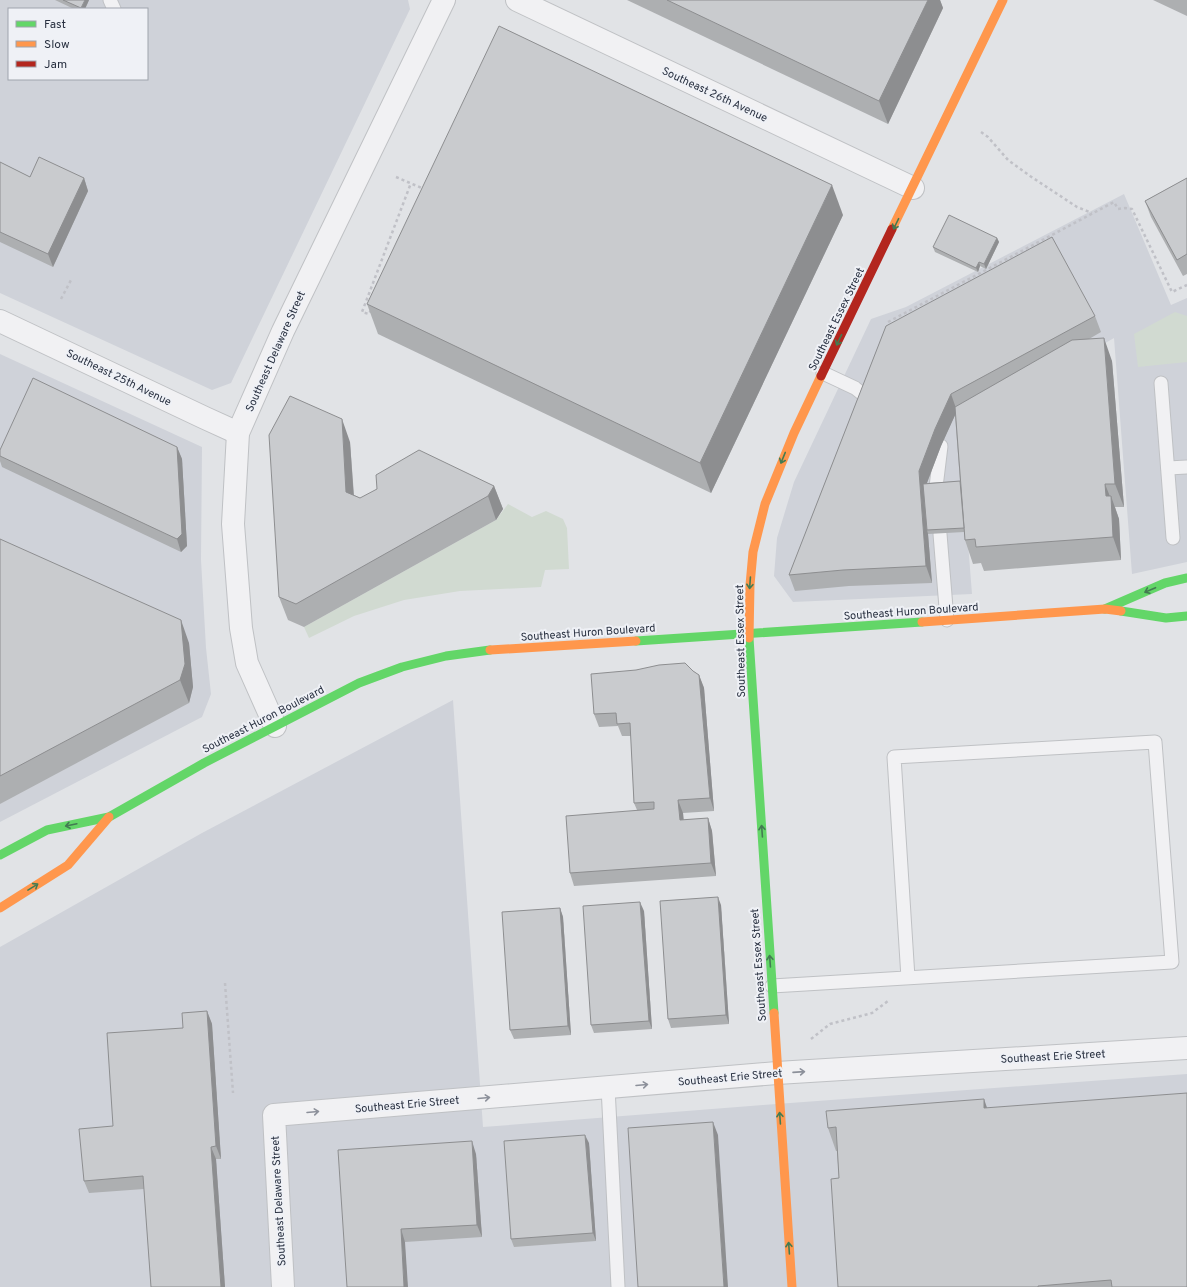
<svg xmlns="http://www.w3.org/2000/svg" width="1187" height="1287" font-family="Overpass,sans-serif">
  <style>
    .built { fill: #cfd2d9; fill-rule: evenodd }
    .green { fill: #d1dad1 }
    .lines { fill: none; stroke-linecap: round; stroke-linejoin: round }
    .lane-casing { stroke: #bfc1c4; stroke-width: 15 }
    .street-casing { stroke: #bfc1c4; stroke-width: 24 }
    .path { stroke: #c0c1c7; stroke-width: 2.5; stroke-dasharray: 3 3; stroke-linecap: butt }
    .lane { stroke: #f1f1f3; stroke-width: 13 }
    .street { stroke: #f1f1f3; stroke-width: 22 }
    .fast { stroke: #63d668; stroke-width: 9 }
    .slow { stroke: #ff974d; stroke-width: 9 }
    .jam { stroke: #b3261e; stroke-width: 9 }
    .wall { fill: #adafb1; fill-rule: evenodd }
    .shaded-wall { fill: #8d8e90 }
    .building { fill: #c9cbce; stroke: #8d8e90 }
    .oneway { stroke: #437b52 }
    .oneway2 { stroke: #8c909a }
    .labels { text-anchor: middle; stroke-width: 4; stroke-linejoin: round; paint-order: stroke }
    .street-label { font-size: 11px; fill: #283040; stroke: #eff1f6 }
  </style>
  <rect width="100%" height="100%" fill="#e1e3e6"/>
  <!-- built -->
  <g class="built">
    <path d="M0,0H408L410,9L231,383L212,390L0,293ZM9,9H147V79H9Z"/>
    <polygon points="1124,194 1171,305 1187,298 1187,562 1132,574 1114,338 959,427 972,594 793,602 774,576 777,538 794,482 871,319 906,307"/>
    <polygon points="0,354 202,447 201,560 206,648 211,694 202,717 0,822"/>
    <polygon points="453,700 483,1127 763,1105 1187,1074 1187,1287 0,1287 0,947 202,833"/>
  </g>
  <!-- green -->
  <g class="green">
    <polygon points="1175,312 1187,316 1187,362 1138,367 1134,334"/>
    <polygon points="508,504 532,517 546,511 563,519 567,528 569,569 545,570 541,587 460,591 404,600 354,616 309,638 304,627 496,520"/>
  </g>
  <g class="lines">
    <!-- lane casing -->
    <g class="lane-casing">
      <g id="lane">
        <polyline points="110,0 114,9"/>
        <polyline points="823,373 855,388 870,400"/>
        <polyline points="1161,383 1173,538"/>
        <polyline points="1168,468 1187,467"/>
        <polyline points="936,487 941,446"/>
        <polyline points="940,534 947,620"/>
        <polyline points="772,986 1172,962 1155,742 894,757 908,978"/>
        <polyline points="608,1087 618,1287"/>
      </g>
    </g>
    <!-- street casing -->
    <g class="street-casing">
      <g id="street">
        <polyline points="517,0 913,188"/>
        <polyline points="0,321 205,418 238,433"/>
        <polyline points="275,726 247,663 241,628 233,524 238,433 283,331 444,0"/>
        <polyline points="283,1287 274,1115 777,1073 1187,1048"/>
      </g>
    </g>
    <!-- path -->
    <g class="path">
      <polyline points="981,132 988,137 1008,160 1030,176 1077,207 1092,213"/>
      <polyline points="396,177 424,189"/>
      <polyline points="61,299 71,280"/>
      <polyline points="371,310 369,314 362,312 411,183"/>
      <polyline points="888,322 1114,202 1118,209 1125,208 1132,209 1172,292 1187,285"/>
      <polyline points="225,983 233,1093"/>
      <polyline points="811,1039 830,1024 872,1013 888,1001"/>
    </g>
    <!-- lane -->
    <use href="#lane" class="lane"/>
    <!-- street -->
    <use href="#street" class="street"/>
    <!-- fast -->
    <g class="fast">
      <polyline points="1105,609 1165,583 1187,578"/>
      <polyline points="1121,611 1166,618 1187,616"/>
      <polyline points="749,638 774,1013"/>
      <polyline points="636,641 922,622"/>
      <polyline points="0,855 47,830 109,817 204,763 359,683 402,667 446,656 490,650"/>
    </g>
    <!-- slow -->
    <g class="slow">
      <polyline points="892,229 1003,0"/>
      <polyline points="922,622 1105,609 1121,611"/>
      <polyline points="749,638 750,585 753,552 765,504 794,433 821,376"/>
      <polyline points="490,650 636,641"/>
      <polyline points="0,908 68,865 109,817"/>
      <polyline points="774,1013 792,1287"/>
    </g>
    <!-- jam -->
    <polyline class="jam" points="821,376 892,229"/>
  </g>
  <!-- wall -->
  <g class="wall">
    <polygon points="55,0 89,0 85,9 74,9"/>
    <polygon points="627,0 940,0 943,8 888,124"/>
    <polygon points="1153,0 1187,0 1187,16"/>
    <polygon points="0,162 30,177 84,178 88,191 53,267 0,242"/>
    <polygon points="1187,178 1187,274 1183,276 1151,217 1145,201"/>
    <polygon points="843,215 711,493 378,334 367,304"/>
    <polygon points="997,238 999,242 986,269 980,266 978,272 935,252 933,247"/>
    <path d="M1095,316L1101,332L1089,339L1112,361L1124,507H1115L1119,519L1121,560L984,571L981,563L973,564L965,540L964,532L928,534L932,583L849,586L795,591L789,575L886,326ZM955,415L960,481L927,483L941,446Z"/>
    <polygon points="350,442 354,495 360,498 494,486 503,509 496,520 304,627 288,620 279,597"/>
    <polygon points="177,447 182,459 187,546 181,552 2,467 0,461 0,450"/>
    <polygon points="0,539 189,643 193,687 189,703 0,804"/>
    <polygon points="693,671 699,675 704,688 714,811 683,813 684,820 708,818 712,831 716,876 574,886 570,873 637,810 634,803 631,736 622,736 618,726 599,727 594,714"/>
    <polygon points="721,905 729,1024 671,1028 668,1019"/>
    <polygon points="560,908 563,917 571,1035 514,1039 510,1030"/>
    <polygon points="644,911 652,1029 594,1033 591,1025"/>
    <polygon points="207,1011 212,1024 221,1159 216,1159 225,1287 151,1287 144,1189 89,1193 84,1181 113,1126 183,1028"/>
    <polygon points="987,1108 1187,1287 838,1287 839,1178 837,1151 836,1151 828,1128"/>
    <polygon points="589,1143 596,1241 514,1247 511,1239"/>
    <polygon points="338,1150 476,1154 482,1237 405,1242"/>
  </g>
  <!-- shaded-wall -->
  <g class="shaded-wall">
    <polygon points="85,0 89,0 85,9 81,9"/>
    <polygon points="928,0 940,0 943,8 888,124 879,101"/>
    <polygon points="84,178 88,191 53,267 48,254"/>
    <polygon points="832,185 843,215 711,493 700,463"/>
    <polygon points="997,238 999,242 986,269 984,264"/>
    <polygon points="979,262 980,266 978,272 976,268"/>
    <polygon points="1104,338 1112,361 1124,507 1115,484"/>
    <polygon points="951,394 957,411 941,446 925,488 927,530 928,534 932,583 926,566 919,471 935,429"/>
    <polygon points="342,419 350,442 355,515 346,492"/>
    <polygon points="177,447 182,459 187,546 181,552 177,539"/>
    <polygon points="1105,484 1111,499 1111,496 1119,519 1121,560 1113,537 1106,496"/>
    <polygon points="494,486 503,509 496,520 488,496"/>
    <polygon points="181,620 189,643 193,687 189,703 180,680"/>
    <polygon points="699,675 704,688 714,811 710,798"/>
    <polygon points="678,800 683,813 684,833 680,820"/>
    <polygon points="708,818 712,831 716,876 711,863"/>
    <polygon points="718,897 721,905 729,1024 726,1015"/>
    <polygon points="640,902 644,911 652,1029 649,1021"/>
    <polygon points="560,908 563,917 571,1035 568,1026"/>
    <polygon points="207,1011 212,1024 221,1159 216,1146"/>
    <polygon points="984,1099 992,1122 984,1108"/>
    <polygon points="713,1122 718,1135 728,1287 724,1287"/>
    <polygon points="585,1135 589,1143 596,1241 593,1233"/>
    <polygon points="472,1141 476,1154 482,1237 477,1225"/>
    <polygon points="211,1147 216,1159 225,1287 221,1287"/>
    <polygon points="401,1229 405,1242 408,1287 404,1287"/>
  </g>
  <!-- building -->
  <g class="building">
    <polygon points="63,0 85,0 81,8"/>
    <polygon points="667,0 928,0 879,101"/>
    <polygon points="499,26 832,185 700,463 367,304"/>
    <polygon points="39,157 84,178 48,254 0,232 0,162 30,177"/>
    <polygon points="1187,178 1187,254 1177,260 1145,201"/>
    <polygon points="949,215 997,238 984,264 979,262 976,268 933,247"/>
    <polygon points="1052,237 1095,316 951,394 935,429 919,471 926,566 843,570 789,575 886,326"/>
    <polygon points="1104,338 1115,484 1105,484 1106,496 1111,496 1113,537 976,547 975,539 965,540 955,407 1072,340"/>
    <polygon points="33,378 177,447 182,534 177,539 0,456 0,450"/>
    <polygon points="290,396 342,419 346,492 360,498 377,489 376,475 419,450 494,486 488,496 296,604 279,597 269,435"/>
    <polygon points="960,481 964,528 927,530 923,484"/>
    <polygon points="0,539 181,620 185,664 180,680 0,776"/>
    <polygon points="685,663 693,671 699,675 710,798 678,800 680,820 708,818 711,863 570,873 566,816 654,809 654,802 634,803 630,723 617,724 616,713 594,714 591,674 636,670 659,665"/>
    <polygon points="718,897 726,1015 668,1019 660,901"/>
    <polygon points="640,902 649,1021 591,1025 583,906"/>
    <polygon points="560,908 568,1026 510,1030 502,912"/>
    <polygon points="207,1011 216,1146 211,1147 221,1287 151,1287 143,1176 84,1181 79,1129 113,1126 107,1033 183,1028 182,1013"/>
    <polygon points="1187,1093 1187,1287 1112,1287 1111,1280 1038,1286 1038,1287 838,1287 831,1179 839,1178 836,1127 828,1128 826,1111 984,1099 984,1108"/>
    <polygon points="713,1122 724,1287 638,1287 628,1128"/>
    <polygon points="585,1135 593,1233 511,1239 504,1141"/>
    <polygon points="472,1141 477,1225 401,1229 404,1287 347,1287 338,1150"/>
  </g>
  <!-- one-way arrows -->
  <defs><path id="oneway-shaft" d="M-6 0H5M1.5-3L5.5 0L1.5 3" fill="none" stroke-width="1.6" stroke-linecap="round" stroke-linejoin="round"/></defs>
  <g class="oneway">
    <use href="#oneway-shaft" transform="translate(896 224) rotate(116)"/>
    <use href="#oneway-shaft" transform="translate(839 340) rotate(116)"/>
    <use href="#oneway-shaft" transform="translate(783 458) rotate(112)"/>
    <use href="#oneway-shaft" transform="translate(750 583) rotate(94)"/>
    <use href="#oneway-shaft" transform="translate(1150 590) rotate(157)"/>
    <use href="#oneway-shaft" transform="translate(71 825) rotate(168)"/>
    <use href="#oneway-shaft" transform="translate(762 831) rotate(-94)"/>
    <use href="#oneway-shaft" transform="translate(33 887) rotate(-32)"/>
    <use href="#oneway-shaft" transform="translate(770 961) rotate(-94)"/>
    <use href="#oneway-shaft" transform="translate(780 1118) rotate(-94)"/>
    <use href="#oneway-shaft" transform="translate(789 1248) rotate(-94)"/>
  </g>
  <g class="oneway2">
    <use href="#oneway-shaft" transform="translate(799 1072) rotate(-4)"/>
    <use href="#oneway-shaft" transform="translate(642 1085) rotate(-5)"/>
    <use href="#oneway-shaft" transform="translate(484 1098) rotate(-5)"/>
    <use href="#oneway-shaft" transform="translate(313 1112) rotate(-5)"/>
  </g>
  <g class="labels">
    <!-- street labels -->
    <g class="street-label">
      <text transform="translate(715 94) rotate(25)" y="4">Southeast 26th Avenue</text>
      <text transform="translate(836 319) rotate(-64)" y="4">Southeast Essex Street</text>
      <text transform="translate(275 351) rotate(-66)" y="4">Southeast Delaware Street</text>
      <text transform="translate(119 377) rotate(26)" y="4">Southeast 25th Avenue</text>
      <text transform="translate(911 611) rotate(-4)" y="4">Southeast Huron Boulevard</text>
      <text transform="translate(588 632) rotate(-4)" y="4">Southeast Huron Boulevard</text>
      <text transform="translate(740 641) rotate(-91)" y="4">Southeast Essex Street</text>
      <text transform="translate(263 719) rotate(-27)" y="4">Southeast Huron Boulevard</text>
      <text transform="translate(758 965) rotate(-94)" y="4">Southeast Essex Street</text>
      <text transform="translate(1053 1056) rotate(-3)" y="4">Southeast Erie Street</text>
      <text transform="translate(730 1077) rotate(-5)" y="4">Southeast Erie Street</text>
      <text transform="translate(407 1104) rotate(-5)" y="4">Southeast Erie Street</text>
      <text transform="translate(278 1201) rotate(-93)" y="4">Southeast Delaware Street</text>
    </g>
  </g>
  <!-- legend -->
  <rect x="8" y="8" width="140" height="72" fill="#eff1f6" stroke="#9fa4ad"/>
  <rect x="16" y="21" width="20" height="6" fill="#63d668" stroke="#9fa4ad"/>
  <text x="44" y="28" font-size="12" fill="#283040">Fast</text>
  <rect x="16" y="41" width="20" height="6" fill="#ff974d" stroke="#9fa4ad"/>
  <text x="44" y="48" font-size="12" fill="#283040">Slow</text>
  <rect x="16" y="61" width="20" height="6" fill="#b3261e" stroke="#9fa4ad"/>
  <text x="44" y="68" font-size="12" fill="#283040">Jam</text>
</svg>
